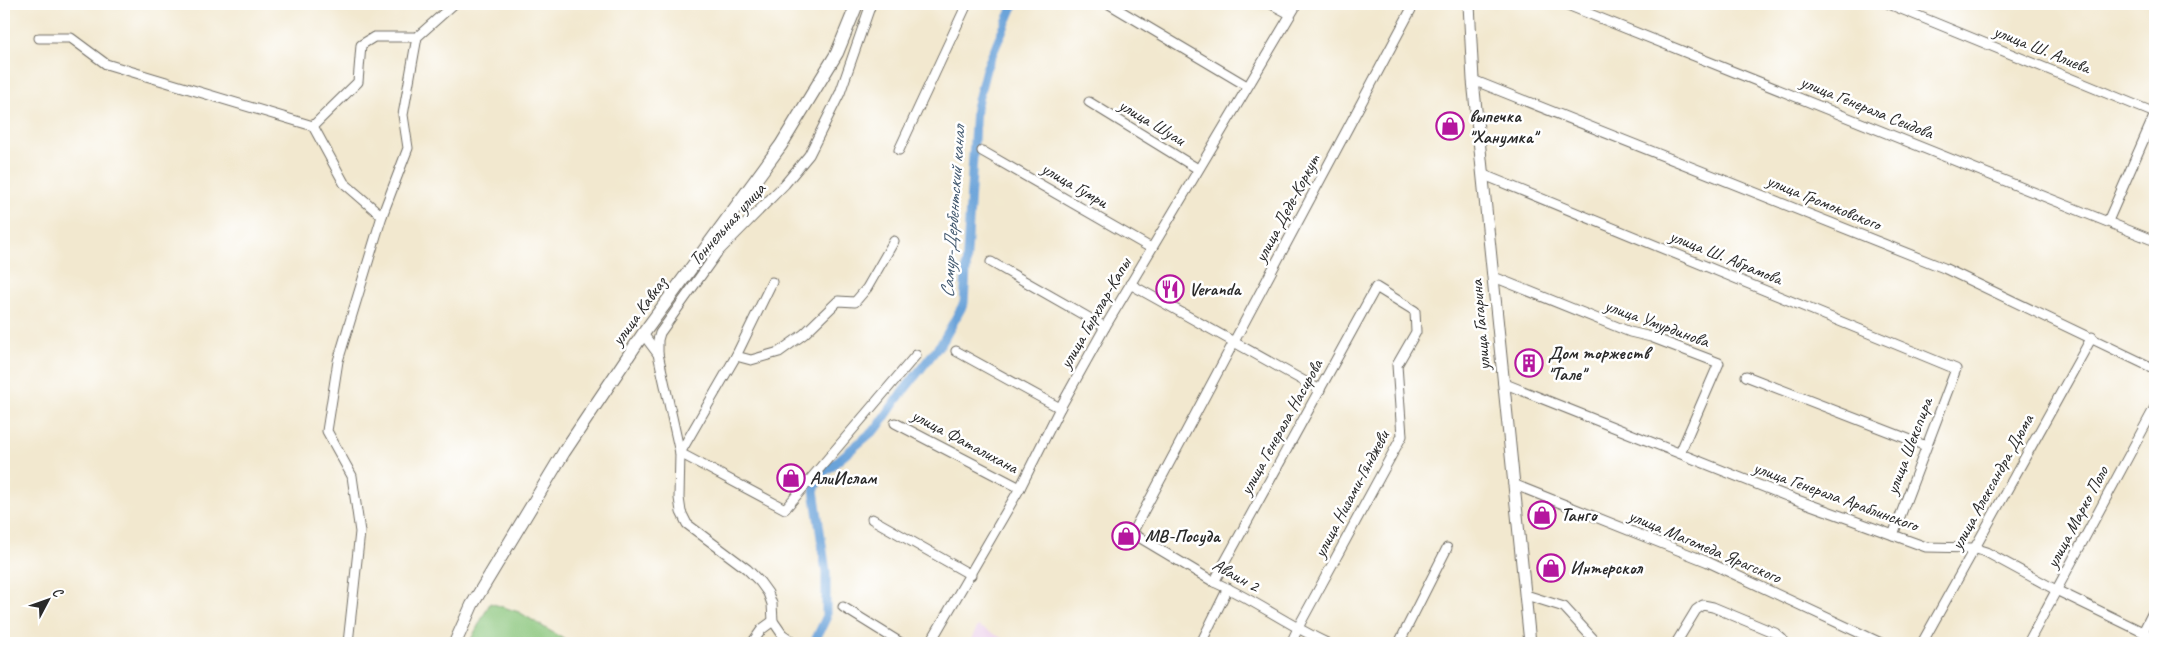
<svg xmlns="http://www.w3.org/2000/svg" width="2159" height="647" font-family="Caveat,sans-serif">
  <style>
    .built { fill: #ecd1ea }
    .green { fill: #89c57a; stroke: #5a7852 }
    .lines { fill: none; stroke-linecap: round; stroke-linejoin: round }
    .canal { stroke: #6ba3d9; stroke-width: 9 }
    .minor-casing { stroke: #716d64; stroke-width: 11 }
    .major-casing { stroke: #716d64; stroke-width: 13 }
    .highway-casing { stroke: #716d64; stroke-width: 14 }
    .minor { stroke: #fff; stroke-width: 9 }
    .major { stroke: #fff; stroke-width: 11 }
    .highway { stroke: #fff; stroke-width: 12 }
    .labels { text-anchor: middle; stroke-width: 5; stroke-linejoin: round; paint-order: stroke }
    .street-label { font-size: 18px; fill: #2b2b2b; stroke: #fff }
    .poi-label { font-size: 18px; font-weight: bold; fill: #2b2b2b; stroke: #fff; text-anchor: start }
    .water-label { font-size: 19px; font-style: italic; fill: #455b71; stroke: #fff }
  </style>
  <rect width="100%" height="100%" fill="#fff"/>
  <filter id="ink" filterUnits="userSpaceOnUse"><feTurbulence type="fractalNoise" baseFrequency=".02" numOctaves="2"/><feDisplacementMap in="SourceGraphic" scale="10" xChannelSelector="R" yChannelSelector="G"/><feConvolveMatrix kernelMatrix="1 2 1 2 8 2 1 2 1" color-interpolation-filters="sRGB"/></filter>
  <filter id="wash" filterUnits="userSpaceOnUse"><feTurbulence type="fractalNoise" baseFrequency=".0096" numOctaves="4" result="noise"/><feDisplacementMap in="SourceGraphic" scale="20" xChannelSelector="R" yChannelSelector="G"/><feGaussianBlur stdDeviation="1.12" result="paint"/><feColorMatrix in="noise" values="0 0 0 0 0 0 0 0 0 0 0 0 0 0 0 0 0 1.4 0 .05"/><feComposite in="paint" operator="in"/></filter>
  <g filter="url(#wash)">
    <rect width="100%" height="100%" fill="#f2e8cf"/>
    <!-- built -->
    <polygon class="built" points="978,626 1012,643 969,643"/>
    <!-- green -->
    <polygon class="green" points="490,603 519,612 570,643 469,643"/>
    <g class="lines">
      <!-- canal -->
      <polyline class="canal" points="814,643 826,618 826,572 814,490 822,474 878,427 897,399 943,341 964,303 976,108 986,69 1014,4"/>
    </g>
  </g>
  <g filter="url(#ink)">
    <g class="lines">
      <!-- minor casing -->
      <g class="minor-casing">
        <g id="minor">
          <polyline points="871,4 840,93 809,155 785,184 717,253 660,333 658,340 658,354 680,453 785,509 916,355"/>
          <polyline points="1109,4 1247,86"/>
          <polyline points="1271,4 1290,14"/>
          <polyline points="1565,4 2155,241"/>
          <polyline points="1889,4 2155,113"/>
          <polyline points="2153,4 2155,5"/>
          <polyline points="39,38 71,38 106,64 313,126 344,183 382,216"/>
          <polyline points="1473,80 1944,268 2155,369"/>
          <polyline points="1089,102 1198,169"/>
          <polyline points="313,126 358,82 361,45 374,37 417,37"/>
          <polyline points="899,150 967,4"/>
          <polyline points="982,151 1151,248"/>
          <polyline points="1484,175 1956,369 1893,535"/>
          <polyline points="2108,221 2155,114"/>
          <polyline points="991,262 1105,327"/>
          <polyline points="1494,277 1630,332 1651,337 1719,363 1680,453"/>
          <polyline points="772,282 736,356 680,453 679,498 681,512 687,524 747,569 760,582 768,593 772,604 773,621 782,634 795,643"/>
          <polyline points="1130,284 1320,390"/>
          <polyline points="643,334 658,354"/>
          <polyline points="956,351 1060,408"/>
          <polyline points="736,356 751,360 779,352 804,334 838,301 855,302 867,288 894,241"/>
          <polyline points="1746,376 1926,446"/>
          <polyline points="1503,383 1789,497 1926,547 1973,548 1986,552 2056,590 2155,638"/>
          <polyline points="895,423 1020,488"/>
          <polyline points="1513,484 1708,562 1881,643"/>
          <polyline points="872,519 971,575"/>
          <polyline points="1214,582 1376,287 1415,311 1416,332 1397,365 1402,436 1301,622 1291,643"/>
          <polyline points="1526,595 1564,607 1597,643"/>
          <polyline points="843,607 901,643"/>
          <polyline points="2143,632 2155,608"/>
          <polyline points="348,643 360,532 352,476 327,431 338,361 382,216 408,148 403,115 417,37 454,4"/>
          <polyline points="752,643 762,629 773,621"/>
          <polyline points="930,643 1020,488 1060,408 1105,327 1297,4"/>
          <polyline points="1201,643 1228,588"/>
          <path d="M1327,643C1288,625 1253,599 1214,582L1132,533L1414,4"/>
          <polyline points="1399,643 1447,548"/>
          <polyline points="1676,643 1696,610 1703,605 1713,607 1775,633 1782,639 1781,643"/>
          <polyline points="1922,643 2092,337"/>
          <polyline points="2028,643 2155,407"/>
        </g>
      </g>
      <!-- major casing -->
      <g class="major-casing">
        <polyline id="major" points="1469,4 1473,80 1530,643"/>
      </g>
      <!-- highway casing -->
      <g class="highway-casing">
        <polyline id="highway" points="455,643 472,605 564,452 643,334 781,145 837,53 857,4"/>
      </g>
      <!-- minor -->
      <use href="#minor" class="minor"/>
      <!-- major -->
      <use href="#major" class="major"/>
      <!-- highway -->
      <use href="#highway" class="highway"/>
    </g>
  </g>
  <!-- icons -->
  <defs>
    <g id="shop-ring" transform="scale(1.4375)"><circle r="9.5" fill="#fff" stroke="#b5179e" stroke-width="1.5"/><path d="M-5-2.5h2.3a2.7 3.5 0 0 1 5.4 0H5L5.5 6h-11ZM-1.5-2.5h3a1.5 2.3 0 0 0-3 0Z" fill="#b5179e"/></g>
    <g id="restaurant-ring" transform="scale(1.4375)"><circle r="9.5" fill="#fff" stroke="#b5179e" stroke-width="1.5"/><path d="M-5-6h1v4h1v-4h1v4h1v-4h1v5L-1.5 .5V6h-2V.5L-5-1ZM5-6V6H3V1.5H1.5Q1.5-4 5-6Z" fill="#b5179e"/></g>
    <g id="building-ring" transform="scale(1.4375)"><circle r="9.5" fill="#fff" stroke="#b5179e" stroke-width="1.5"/><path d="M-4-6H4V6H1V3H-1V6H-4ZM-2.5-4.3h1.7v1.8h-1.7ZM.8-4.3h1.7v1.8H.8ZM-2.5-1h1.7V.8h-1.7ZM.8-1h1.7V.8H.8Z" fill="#b5179e"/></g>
  </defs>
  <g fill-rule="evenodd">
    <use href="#shop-ring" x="1450" y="126"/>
    <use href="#restaurant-ring" x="1170" y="289"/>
    <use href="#building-ring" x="1529" y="363"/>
    <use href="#shop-ring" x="791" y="478"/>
    <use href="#shop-ring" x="1542" y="515"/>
    <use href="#shop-ring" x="1126" y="536"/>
    <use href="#shop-ring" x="1551" y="568"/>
  </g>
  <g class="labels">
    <!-- street labels -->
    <g class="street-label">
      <text transform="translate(2042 49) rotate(22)" y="6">улица Ш. Алиева</text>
      <text transform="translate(1867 107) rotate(22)" y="6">улица Генерала Сеидова</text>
      <text transform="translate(1152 122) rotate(31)" y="6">улица Шуаи</text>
      <text transform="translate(1075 185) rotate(30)" y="6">улица Гумри</text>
      <text transform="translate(1824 202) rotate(22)" y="6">улица Громоковского</text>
      <text transform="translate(1287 208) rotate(-62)" y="6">улица Деде-Коркут</text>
      <text transform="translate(727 224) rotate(-48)" y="6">Тоннельная улица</text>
      <text transform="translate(1726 257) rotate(22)" y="6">улица Ш. Абрамова</text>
      <text transform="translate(639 311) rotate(-54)" y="6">улица Кавказ</text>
      <text transform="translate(1095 313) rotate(-60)" y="6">улица Гырхлар-Капы</text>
      <text transform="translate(1657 323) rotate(20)" y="6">улица Умурдинова</text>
      <text transform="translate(1480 325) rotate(-95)" y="6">улица Гагарина</text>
      <text transform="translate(1281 427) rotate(-61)" y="6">улица Генерала Насирова</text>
      <text transform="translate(965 441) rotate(28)" y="6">улица Фаталихана</text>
      <text transform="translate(1909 446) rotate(-69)" y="6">улица Шекспира</text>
      <text transform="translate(1992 482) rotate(-61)" y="6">улица Александра Дюма</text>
      <text transform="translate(1351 494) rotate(-62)" y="6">улица Низами-Гянджеви</text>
      <text transform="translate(1836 496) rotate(20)" y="6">улица Генерала Араблинского</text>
      <text transform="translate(2077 517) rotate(-62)" y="6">улица Марко Поло</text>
      <text transform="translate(1705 546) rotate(23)" y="6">улица Магомеда Ярагского</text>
      <text transform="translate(1236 575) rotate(29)" y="6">Аваин 2</text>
    </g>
    <!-- poi labels -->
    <g class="poi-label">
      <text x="1469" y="122">выпечка<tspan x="1469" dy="21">"Ханумка"</tspan></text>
      <text x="1189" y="295">Veranda</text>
      <text x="1548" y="359">Дом торжеств<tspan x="1548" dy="21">"Тале"</tspan></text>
      <text x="810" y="484">АлиИслам</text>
      <text x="1561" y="521">Танго</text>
      <text x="1145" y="542">МВ-Посуда</text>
      <text x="1570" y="574">Интерскол</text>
    </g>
    <!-- water labels -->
    <g class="water-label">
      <text transform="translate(952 212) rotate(-86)" y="7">Самур-Дербентский канал</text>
    </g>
  </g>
  <!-- margin -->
  <rect width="2159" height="647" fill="none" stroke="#fff" stroke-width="20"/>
  <!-- north arrow -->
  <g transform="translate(48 600) rotate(49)" stroke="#ffffff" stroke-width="4" paint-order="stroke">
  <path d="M0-4L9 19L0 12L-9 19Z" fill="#2b2b2b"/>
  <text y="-8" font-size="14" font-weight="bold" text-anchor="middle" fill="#2b2b2b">С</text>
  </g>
</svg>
